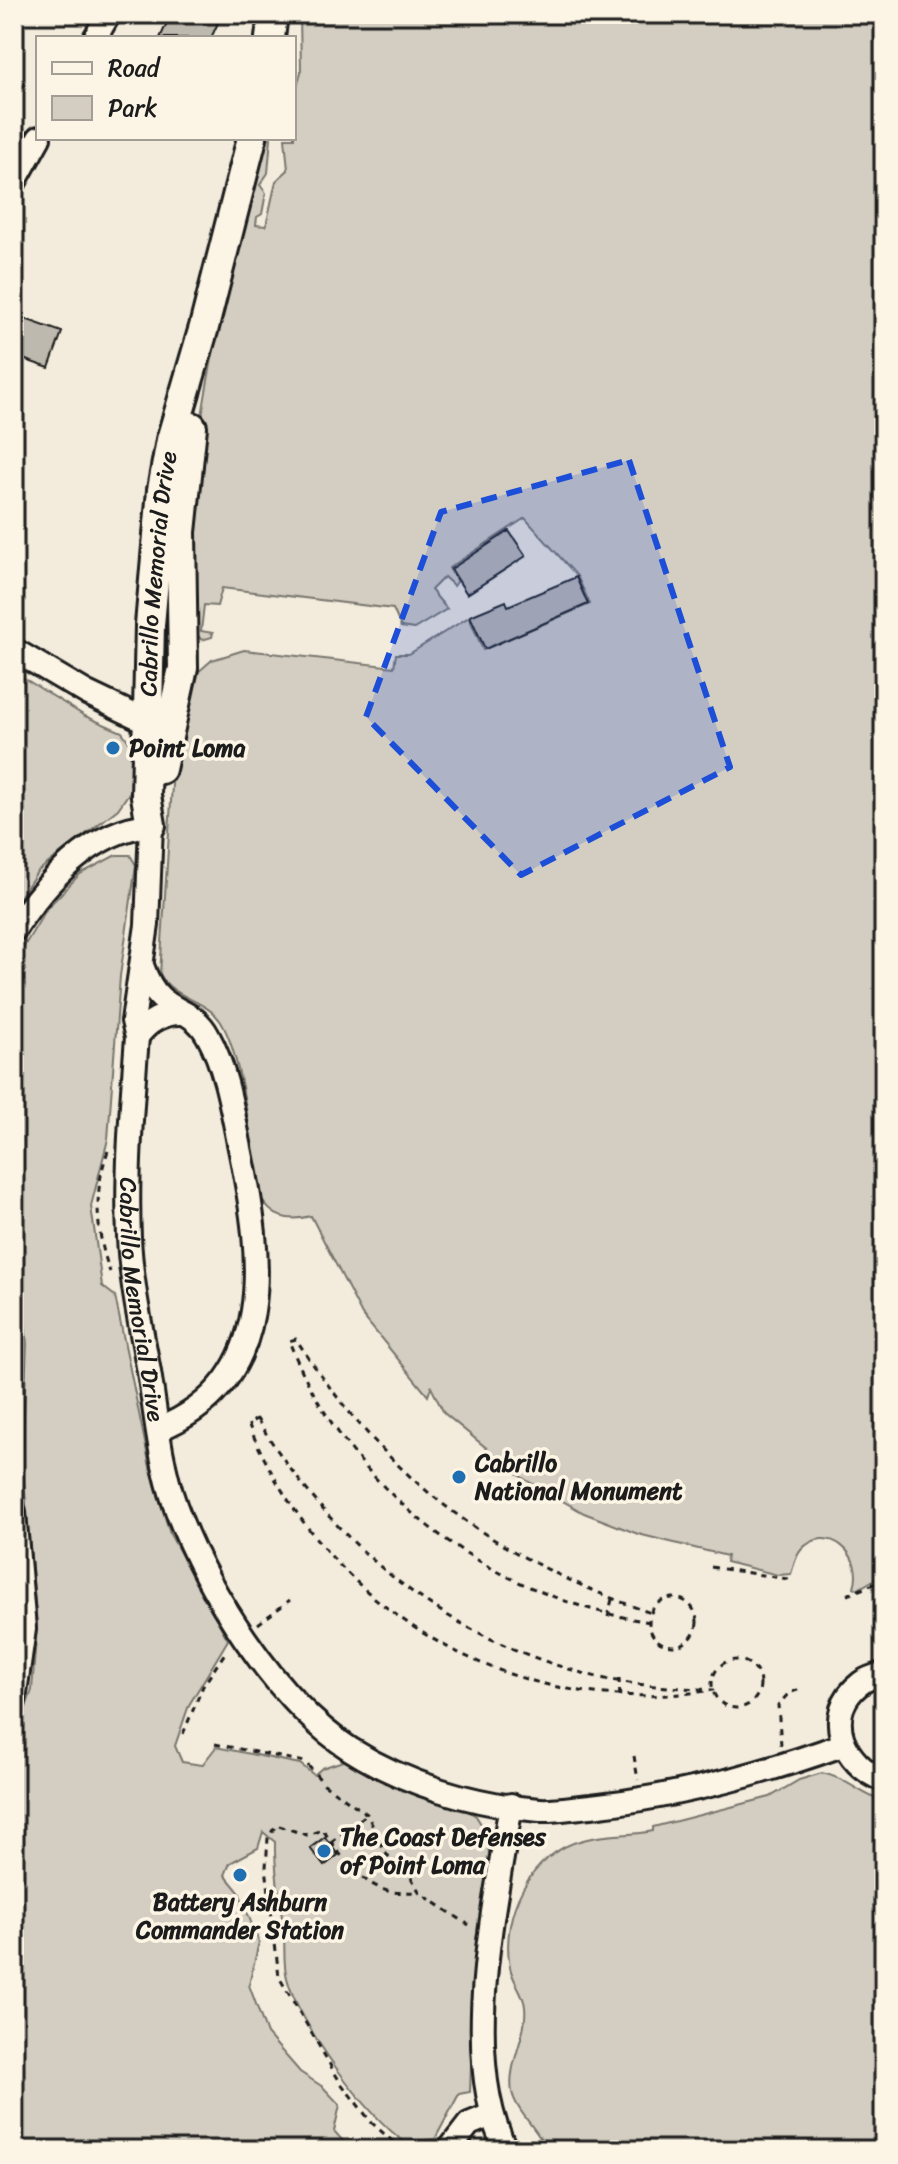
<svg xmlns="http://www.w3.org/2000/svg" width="898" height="2164" font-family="Sriracha,sans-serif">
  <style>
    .green { fill: #d3cec1; stroke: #78756e; stroke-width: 2 }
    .building { fill: #beb9ae; stroke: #1c1c1c; stroke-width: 2 }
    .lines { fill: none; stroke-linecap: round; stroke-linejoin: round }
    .minor-casing { stroke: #1c1c1c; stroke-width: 28 }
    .major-casing { stroke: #1c1c1c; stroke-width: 34 }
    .path { stroke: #1c1c1c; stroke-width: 3; stroke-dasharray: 6 6; stroke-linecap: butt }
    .minor { stroke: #fcf5e5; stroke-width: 22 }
    .major { stroke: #fcf5e5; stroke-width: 28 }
    .marked { fill: #1d4ed8; fill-opacity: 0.2; stroke: #1d4ed8; stroke-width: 6; stroke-dasharray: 16 10; stroke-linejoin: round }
    .poi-dot { fill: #1f6fb2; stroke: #fcf5e5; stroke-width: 3 }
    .labels { text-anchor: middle; stroke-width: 7; stroke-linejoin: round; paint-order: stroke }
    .street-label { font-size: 24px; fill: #1c1c1c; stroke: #fcf5e5 }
    .poi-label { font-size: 24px; font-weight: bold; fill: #1c1c1c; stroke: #fcf5e5; text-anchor: start }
  </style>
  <rect width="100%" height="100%" fill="#f3ecdd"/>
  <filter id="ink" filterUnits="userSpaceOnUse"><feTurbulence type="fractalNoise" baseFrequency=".0125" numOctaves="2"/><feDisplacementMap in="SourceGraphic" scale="16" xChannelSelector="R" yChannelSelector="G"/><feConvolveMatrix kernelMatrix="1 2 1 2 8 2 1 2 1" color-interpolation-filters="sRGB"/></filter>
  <g filter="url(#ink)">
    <!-- green -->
    <g class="green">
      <path d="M300,14H884V1574L858,1589L854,1587C865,1555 827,1521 801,1550C795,1557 794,1566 791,1574L778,1575L726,1562L727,1556L638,1534L584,1513L524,1479L444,1413L431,1387L428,1396L362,1315L311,1216C288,1222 272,1218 260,1197C252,1153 243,1058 221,1022C205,998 172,999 160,974L174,754L185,698L197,673L212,660L244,650L394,667L396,654H409L469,617L483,650L590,604L577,576L525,518L449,568L457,582L454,586L444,577L431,590L447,609L414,629L401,627L393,609L222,588L217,606L204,605L201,631L213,633L212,637L202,640C192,632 194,614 193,601C181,445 228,288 263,138H271L268,173L260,185L266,193L262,214L257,217L256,225L266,226L276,181L288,170L285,138H294V97L301,72Z"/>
      <polygon points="14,672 85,716 122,732 134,749 133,787 118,809 37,872 14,906"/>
      <path d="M116,855H130L136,865L120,976L108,1139L91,1206L102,1286L115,1296L150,1467L170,1534L228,1640L189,1705L175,1746L182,1762L202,1765L216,1747L300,1764L314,1775L322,1768L346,1760L394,1785L463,1808L476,1816L486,1832L489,1853L474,1986L470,2092L459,2094L435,2139L405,2142C367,2117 298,2023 287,1978C283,1964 285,1948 284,1934C281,1903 274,1874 275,1842L263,1832L258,1848L230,1863L225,1875L239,1892L259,1942L249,1985L267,2034L300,2072L323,2087L340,2105L334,2131L351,2150H14V1742L32,1690L37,1624L22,1459L27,1344L14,1208V963L47,908L80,874Z"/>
      <path d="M822,1773C844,1777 862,1795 884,1802V2150H547C539,2131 516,2111 512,2092C507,2064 528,2035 525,2007C524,1992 512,1981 510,1967C500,1915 530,1853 583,1840C607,1833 632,1836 653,1831V1827L770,1797L799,1780Z"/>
    </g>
    <!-- building -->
    <g class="building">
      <polygon points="171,14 199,14 218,23 211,38 160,38"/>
      <polygon points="14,315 62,332 49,368 14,356"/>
      <polygon points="509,531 526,556 467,594 451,569"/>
      <polygon points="576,577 588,604 485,649 470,616 506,601 508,606"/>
      <polygon points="325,1837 338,1855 324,1866 310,1848"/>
    </g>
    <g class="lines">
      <!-- minor casing -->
      <g class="minor-casing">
        <g id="minor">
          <polyline points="95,38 109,14"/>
          <polyline points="14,183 39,138"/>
          <polyline points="14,650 87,693 148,722"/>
          <path id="s1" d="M14,930C44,884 92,829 151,825L147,925L133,1021L137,1037C132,1103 126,1171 129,1237C131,1282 141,1327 149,1372C156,1415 160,1463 175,1505C204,1587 276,1701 350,1749C405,1784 475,1805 540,1810C556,1811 575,1807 591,1806C676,1797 762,1774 842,1745"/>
          <path d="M143,968C160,1018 190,1002 208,1036C227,1070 233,1115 241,1153C262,1257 279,1380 159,1429"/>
          <path d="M137,1037C147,1022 164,1012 183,1013"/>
          <polyline points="14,1512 24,1629 14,1700"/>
          <path d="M884,1673C877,1676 867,1678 861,1683C821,1713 843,1766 884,1780"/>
          <polyline points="449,2150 469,2124 491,2115"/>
          <path d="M506,2150C459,2058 495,1904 511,1805"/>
        </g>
      </g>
      <!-- major casing -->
      <g class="major-casing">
        <g id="major">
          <polyline points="270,38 273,14"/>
          <polyline points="161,769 183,668 181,532 192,427"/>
          <path id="s2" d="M151,825L146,796L150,625L162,490L171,440L204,327L252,138"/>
        </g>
      </g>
      <!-- path -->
      <g class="path">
        <path d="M108,1151C93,1191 96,1233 110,1272"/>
        <path d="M257,1419C336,1547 439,1634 586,1674C627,1686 671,1687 713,1690C511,1723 325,1611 248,1423Z"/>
        <polyline points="711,1567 794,1580"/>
        <polyline points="847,1595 884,1580"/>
        <circle cx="673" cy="1622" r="24"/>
        <polyline points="608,1617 612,1599"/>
        <path d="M650,1622C492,1598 348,1493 289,1341L296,1339C390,1483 490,1555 651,1613"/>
        <polyline points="258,1624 290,1600"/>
        <circle cx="736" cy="1684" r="24"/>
        <polyline points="619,1678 620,1700"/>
        <polyline points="183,1734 203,1686 227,1650"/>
        <polyline points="215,1744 305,1762 324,1784 367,1814 386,1854 409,1874 420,1893 469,1925"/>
        <polyline points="781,1745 778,1705 789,1693 803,1688"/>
        <polyline points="634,1756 638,1780"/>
        <polyline points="331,1842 366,1815"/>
        <path d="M402,2150L372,2123L340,2082L279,1977L266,1867L268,1838L276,1825L307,1835L323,1830C340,1855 358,1882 388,1891C399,1894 410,1891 420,1893"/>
      </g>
      <!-- minor -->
      <use href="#minor" class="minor"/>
      <!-- major -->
      <use href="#major" class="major"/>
    </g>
  </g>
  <!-- marked area -->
  <path class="marked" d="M629,460L730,767L521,875L366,717L441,512Z"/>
  <!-- markers -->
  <g class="poi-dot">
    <circle cx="113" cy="748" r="8"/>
    <circle cx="459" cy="1477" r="8"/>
    <circle cx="324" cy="1851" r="8"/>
    <circle cx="240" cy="1875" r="8"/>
  </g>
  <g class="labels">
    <!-- street labels -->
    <g class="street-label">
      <text dy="8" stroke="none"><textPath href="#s2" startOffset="252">Cabrillo Memorial Drive</textPath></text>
      <text dy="8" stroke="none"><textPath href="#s1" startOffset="656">Cabrillo Memorial Drive</textPath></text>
    </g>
    <!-- poi labels -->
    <g class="poi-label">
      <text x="129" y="756">Point Loma</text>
      <text x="475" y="1471">Cabrillo<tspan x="475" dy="28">National Monument</tspan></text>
      <text x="340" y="1845">The Coast Defenses<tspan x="340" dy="28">of Point Loma</tspan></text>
      <text x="240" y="1910" text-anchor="middle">Battery Ashburn<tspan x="240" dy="28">Commander Station</tspan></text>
    </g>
  </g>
  <!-- margin -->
  <rect width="898" height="2164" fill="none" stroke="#fcf5e5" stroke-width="48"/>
  <rect x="24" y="24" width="850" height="2116" fill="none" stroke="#1c1c1c" stroke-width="3" filter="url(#ink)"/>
  <!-- legend -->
  <rect x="36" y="36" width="260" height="104" fill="#fcf5e5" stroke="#a29e95" stroke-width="2"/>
  <rect x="52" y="62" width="40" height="12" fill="#fcf5e5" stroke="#a29e95" stroke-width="2"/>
  <text x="108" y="76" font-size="24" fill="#1c1c1c">Road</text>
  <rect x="52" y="96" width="40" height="24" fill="#d3cec1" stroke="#a29e95" stroke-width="2"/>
  <text x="108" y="116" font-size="24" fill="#1c1c1c">Park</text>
</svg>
